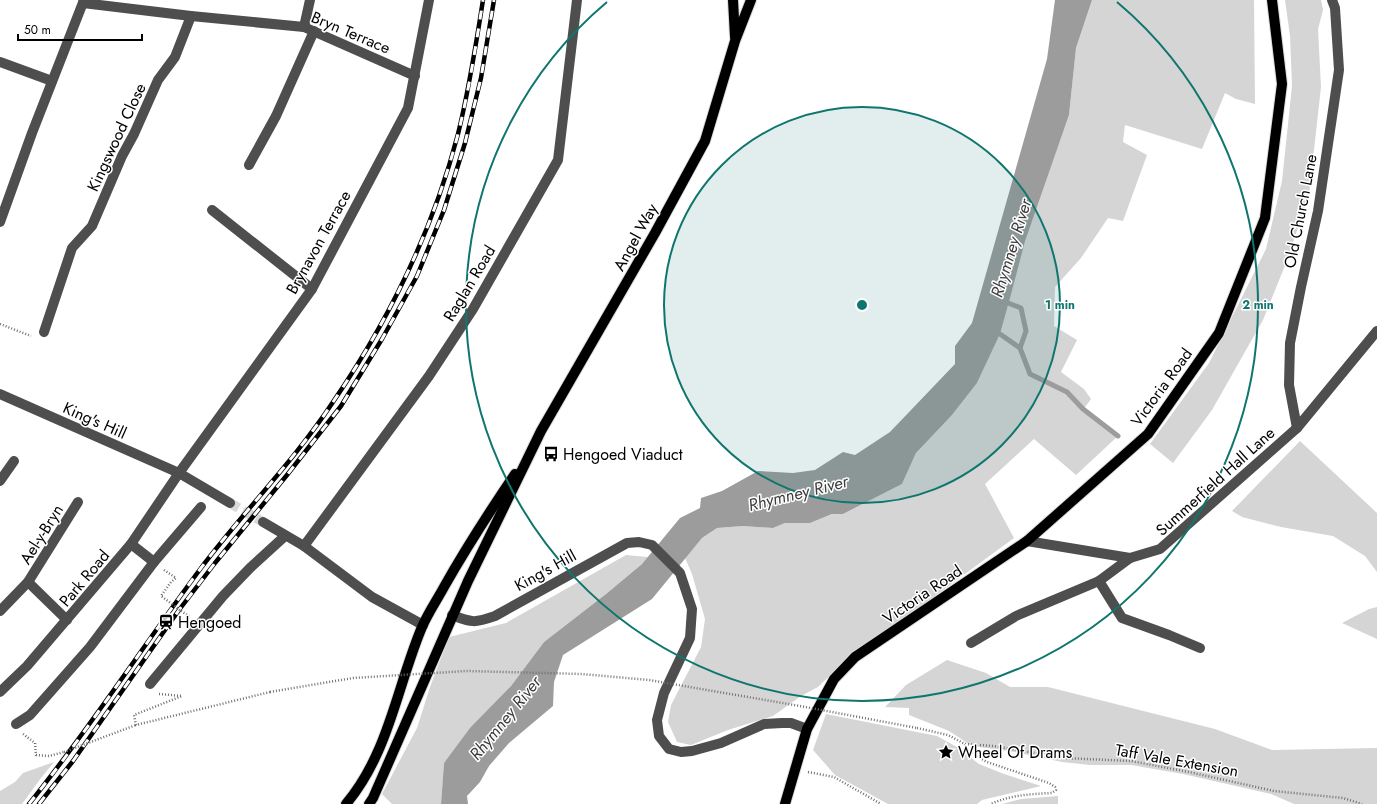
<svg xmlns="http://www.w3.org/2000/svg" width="1377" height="804" font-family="Jost,sans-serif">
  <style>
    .green { fill: #d5d5d5 }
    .water { fill: #9c9c9c }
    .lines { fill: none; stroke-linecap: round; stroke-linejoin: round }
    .stream { stroke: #9c9c9c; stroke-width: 5 }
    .minor-tunnel { stroke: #d9d9d9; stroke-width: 10; stroke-dasharray: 10 5; stroke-linecap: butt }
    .major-casing { stroke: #dbdbdb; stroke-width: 12 }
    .path { stroke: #707070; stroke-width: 2.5; stroke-dasharray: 1 2; stroke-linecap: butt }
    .minor { stroke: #4e4e4e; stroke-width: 10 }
    .major { stroke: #000; stroke-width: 10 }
    .rail-casing { stroke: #000; stroke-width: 4.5 }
    .rail { stroke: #fff; stroke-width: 3; stroke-dasharray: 9; stroke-linecap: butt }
    .path-bridge { stroke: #707070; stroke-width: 2.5; stroke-dasharray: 1 2; stroke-linecap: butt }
    .ring { fill: none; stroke: #0f766e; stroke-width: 2 }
    .labels { text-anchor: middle; stroke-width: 3; stroke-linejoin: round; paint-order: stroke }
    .street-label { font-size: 16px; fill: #000; stroke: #fff }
    .poi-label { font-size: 16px; fill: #000; stroke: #fff; text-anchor: start }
    .water-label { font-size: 17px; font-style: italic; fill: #3d3d3d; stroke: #fff }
    .centre { fill: #0f766e; stroke: #fff; stroke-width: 2 }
    .ring-label { font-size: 12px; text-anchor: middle; font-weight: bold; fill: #0f766e; stroke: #fff; stroke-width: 3; stroke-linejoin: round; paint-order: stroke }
  </style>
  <rect width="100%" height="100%" fill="#fff"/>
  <!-- green -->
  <g class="green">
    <polygon points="1092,0 1254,0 1255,104 1236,99 1225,93 1202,149 1125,125 1123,142 1147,155 1123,221 1108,218 1081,258 1055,287 1054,326 1077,340 1061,372 1084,389 1091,399 1083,410 1118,436 1076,475 1034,439 985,484 1014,538 928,601 849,657 818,687 801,696 773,716 728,730 691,745 677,742 668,722 671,705 701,647 705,619 692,574 685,558 702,538 717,528 743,526 773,528 785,523 810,523 832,514 843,514 902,484 916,453 952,415 977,383 1000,334 1009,302 1024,241 1069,115 1076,48"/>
    <polygon points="1285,0 1321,0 1323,10 1318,29 1321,87 1309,195 1286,263 1263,320 1212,410 1173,463 1150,444 1209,363 1266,249 1282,181 1292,86 1290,36"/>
    <polygon points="1300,441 1377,513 1377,572 1365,556 1333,536 1281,527 1242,517 1232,511"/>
    <polygon points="626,555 648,557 642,564 606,594 544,642 511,686 444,763 441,804 392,804 382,794 417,728 430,687 449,637 506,623"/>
    <polygon points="1377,607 1377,639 1342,623 1369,609"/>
    <polygon points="947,660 986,673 1010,687 1048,687 1215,729 1272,750 1377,748 1377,804 1294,804 1271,794 1183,774 1131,765 1090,765 1062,762 1015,752 972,746 949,731 909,715 909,708 885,707 906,685"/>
    <polygon points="826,714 937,736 957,747 979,764 1004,774 1041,786 982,800 977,804 888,804 835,775 813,750"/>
    <polygon points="54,762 41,778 22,804 0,804 0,791 15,782 23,773"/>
    <polygon points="1058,796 1058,804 1002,804 1021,799"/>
  </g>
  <!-- water -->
  <polygon class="water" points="1055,0 1092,0 1076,48 1069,115 1025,241 1009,302 1000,334 977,383 952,415 916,453 902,484 843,514 832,514 810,523 785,523 773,528 743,526 717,528 702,538 652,599 563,655 554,682 553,706 509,743 489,766 480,782 467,796 468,804 441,804 444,763 470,728 511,686 544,642 606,594 642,564 680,518 700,508 701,498 722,491 758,471 793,473 815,470 843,452 855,455 890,432 955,364 955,346 972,323 1047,59"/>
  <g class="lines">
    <!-- stream -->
    <g class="stream">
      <polyline points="1003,301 1021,308 1026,331 1020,348"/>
      <polyline points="994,332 1000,334 1020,348 1030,374 1067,392 1083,409 1118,436"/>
    </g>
    <!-- minor-tunnel -->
    <polyline class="minor-tunnel" points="230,503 263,522"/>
    <!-- major casing -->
    <g class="major-casing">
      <g id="major">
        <polyline points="733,0 735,37"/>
        <path d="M346,804C389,753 397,686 422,627C428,613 437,600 444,587C466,548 490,511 515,474"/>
        <polyline points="369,804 373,798 468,581 541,431 655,233 705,141 735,41 751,0"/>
        <polyline points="785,804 807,729 834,679 855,657 1027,541 1148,434 1219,333 1265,218 1282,84 1272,0"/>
      </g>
    </g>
    <!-- path -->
    <g class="path">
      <polyline points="0,324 31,336"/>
      <polyline points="164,570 176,578 171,582 161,596 172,604"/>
      <polyline points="181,611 189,616"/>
      <polyline points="159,694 182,696 134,715 136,725 270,692"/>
      <polyline points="917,728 948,735 965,744 993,746 1064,758 1131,761 1189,772 1274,791 1343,798 1362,804"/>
      <polyline points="23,734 35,743 36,755 49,756 64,752"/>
      <path d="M965,744L967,750L987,762L1049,783L1055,787L1056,790L1052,793C1031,794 1010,795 991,804"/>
      <polyline points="808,772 834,777 881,804"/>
    </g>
    <!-- minor -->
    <g class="minor">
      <polyline points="83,3 191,16 304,27 415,76"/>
      <polyline points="304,27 310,0"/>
      <polyline points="0,62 52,81"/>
      <polyline points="249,165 276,116 314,31"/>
      <polyline points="212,210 312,289"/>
      <polyline points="0,222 32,133 84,0"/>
      <polyline points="44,332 72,248 92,226 122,156 134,134 158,80 175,57 191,16"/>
      <polyline points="0,394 179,473 230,503"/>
      <polyline points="1297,428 1289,385 1290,343 1301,287 1318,211 1339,70 1335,8 1332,0"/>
      <polyline points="0,481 14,461"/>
      <polyline points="263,522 304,546 372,597 423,625"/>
      <polyline points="1027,541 1130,558 1160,549 1297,428 1377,331"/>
      <polyline points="131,544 154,562"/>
      <polyline points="304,546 429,376 473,309 558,160 577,0"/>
      <polyline points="1130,558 1099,581 1122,618 1169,635 1200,648"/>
      <polyline points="28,582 67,620"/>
      <polyline points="0,611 28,582 78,502"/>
      <path d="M452,615C472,623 475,623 495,616L627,543L639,542L652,545L680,573L692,609L690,638L664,693L657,720L659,736L669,749L681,752L692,751L721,743L764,724L782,723H791L807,729"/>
      <polyline points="971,643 1016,616 1099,581"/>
      <polyline points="150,684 223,596 250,568 285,536"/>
      <polyline points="0,692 27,666 131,544 179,473 312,289 408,108 429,0"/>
      <polyline points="16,724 30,715 90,647 154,562 201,507"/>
    </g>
    <!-- major -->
    <use href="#major" class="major"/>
    <!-- rail casing -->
    <g class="rail-casing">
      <g id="rail">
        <path d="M29,804C90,728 143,646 201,568C244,511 294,461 333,402C389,320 433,230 458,134C469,90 476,45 483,0"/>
        <polyline points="39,804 73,761 179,610 215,563 287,475 341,406 382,339 417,276 444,210 465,143 481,78 494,0"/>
      </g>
    </g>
    <!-- rail -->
    <use href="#rail" class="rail"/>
    <!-- path-bridge -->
    <g class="path-bridge">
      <polyline points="172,604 181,611"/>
      <polyline points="270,692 353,678 466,671 582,674 649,680 800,706 917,728"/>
      <polyline points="64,752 136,725"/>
    </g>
  </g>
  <!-- distance rings -->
  <circle cx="862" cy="305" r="198" fill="#0f766e" fill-opacity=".12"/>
  <g class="ring">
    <circle cx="862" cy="305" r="198"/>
    <path d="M1117 2A396 396 0 1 1 607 2"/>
  </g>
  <!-- icons -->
  <defs>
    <g id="bus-bare" transform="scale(1.2)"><path d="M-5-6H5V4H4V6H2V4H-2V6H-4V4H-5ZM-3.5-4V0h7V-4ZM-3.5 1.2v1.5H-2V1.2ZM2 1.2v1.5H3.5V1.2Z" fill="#000" stroke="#fff" stroke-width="2.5" paint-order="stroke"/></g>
    <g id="station-bare" transform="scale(1.2)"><path d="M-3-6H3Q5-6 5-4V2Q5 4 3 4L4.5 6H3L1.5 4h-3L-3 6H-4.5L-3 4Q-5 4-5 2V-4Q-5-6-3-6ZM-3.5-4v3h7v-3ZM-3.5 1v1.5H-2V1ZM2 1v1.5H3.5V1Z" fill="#000" stroke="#fff" stroke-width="2.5" paint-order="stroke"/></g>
    <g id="sight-bare" transform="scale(1.2)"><path d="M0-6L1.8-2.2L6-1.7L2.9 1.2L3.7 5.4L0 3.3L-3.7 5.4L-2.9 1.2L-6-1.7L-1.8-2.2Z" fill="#000" stroke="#fff" stroke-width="2.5" paint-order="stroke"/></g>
  </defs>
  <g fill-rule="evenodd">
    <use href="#bus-bare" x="551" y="454"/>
    <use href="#station-bare" x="166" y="622"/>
    <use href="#sight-bare" x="946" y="752"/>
  </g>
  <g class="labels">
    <!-- street labels -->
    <g class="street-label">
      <text transform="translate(351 32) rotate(23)" y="6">Bryn Terrace</text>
      <text transform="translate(116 137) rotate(-65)" y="6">Kingswood Close</text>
      <text transform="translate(1300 211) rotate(-79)" y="6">Old Church Lane</text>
      <text transform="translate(635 237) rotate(-61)" y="6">Angel Way</text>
      <text transform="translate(318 242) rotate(-61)" y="6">Brynavon Terrace</text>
      <text transform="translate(469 283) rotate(-59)" y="6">Raglan Road</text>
      <text transform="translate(1161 387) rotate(-54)" y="6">Victoria Road</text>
      <text transform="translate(95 420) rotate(24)" y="6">King's Hill</text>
      <text transform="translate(1215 481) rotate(-42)" y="6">Summerfield Hall Lane</text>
      <text transform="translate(41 534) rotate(-58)" y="6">Ael-y-Bryn</text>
      <text transform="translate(545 570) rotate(-29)" y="6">King's Hill</text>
      <text transform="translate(84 578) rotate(-50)" y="6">Park Road</text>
      <text transform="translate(922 594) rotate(-34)" y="6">Victoria Road</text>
      <text transform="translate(1177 760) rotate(10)" y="6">Taff Vale Extension</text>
    </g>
    <!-- poi labels -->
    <g class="poi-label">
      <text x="563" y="460">Hengoed Viaduct</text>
      <text x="178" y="628">Hengoed</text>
      <text x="958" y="758">Wheel Of Drams</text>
    </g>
    <!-- water labels -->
    <g class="water-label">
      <text transform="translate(1011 248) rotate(-73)" y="6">Rhymney River</text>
      <text transform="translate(798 493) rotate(-14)" y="6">Rhymney River</text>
      <text transform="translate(505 718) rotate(-51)" y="6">Rhymney River</text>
    </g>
  </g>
  <circle cx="862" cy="305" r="6" class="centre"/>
  <g class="ring-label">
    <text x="1060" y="309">1 min</text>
    <text x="1258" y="309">2 min</text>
  </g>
  <!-- scale -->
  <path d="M18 34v6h124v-6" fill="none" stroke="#000000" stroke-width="2"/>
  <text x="24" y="34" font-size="12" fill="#000000" stroke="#ffffff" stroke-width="3" paint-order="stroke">50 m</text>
</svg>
